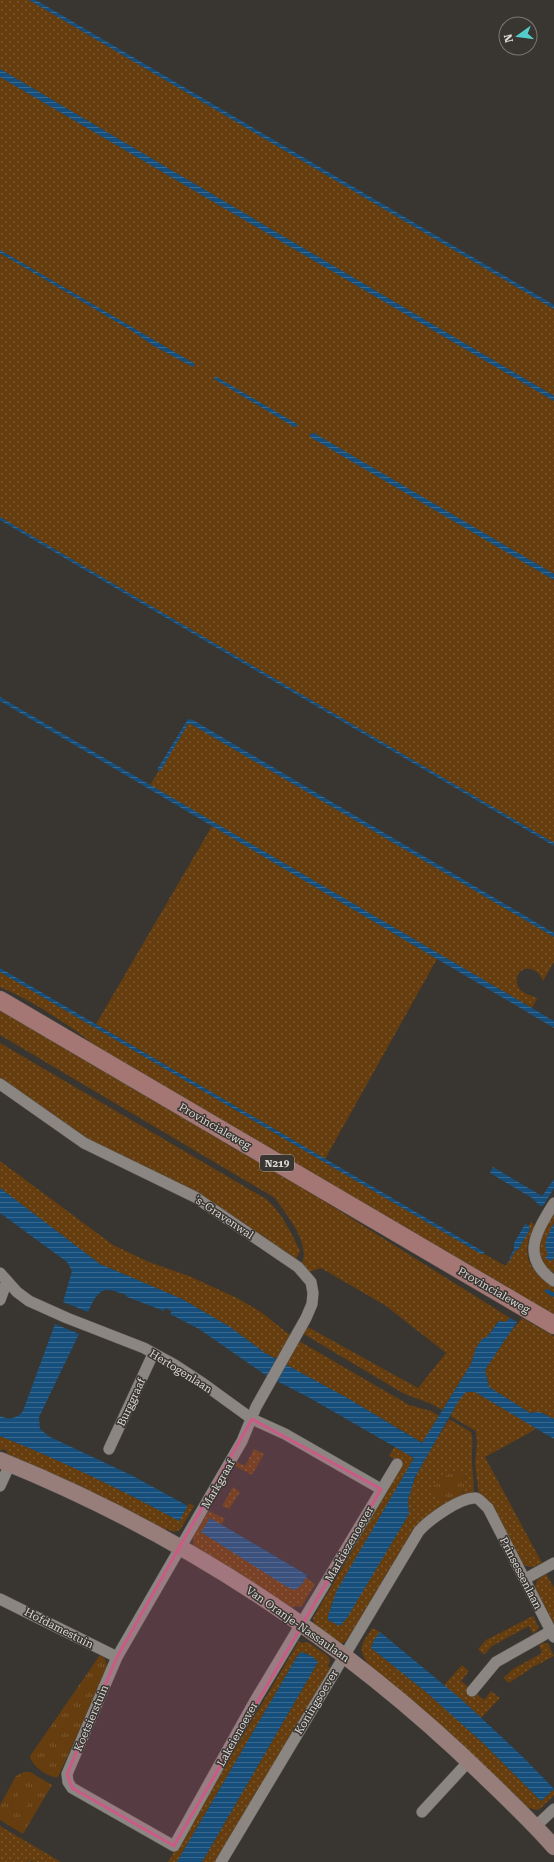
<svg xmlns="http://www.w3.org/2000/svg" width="554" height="1862" font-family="'Roboto Serif',serif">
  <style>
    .grass { fill: url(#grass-dots) }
    .park { fill: url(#park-tufts) }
    .pitch { fill: #653d0e }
    .water { fill: url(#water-rules) }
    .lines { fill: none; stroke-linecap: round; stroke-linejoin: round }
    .stream { stroke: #174f7c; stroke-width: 4 }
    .street-casing { stroke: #54514e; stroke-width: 12 }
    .secondary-casing { stroke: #54514e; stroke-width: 17 }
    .primary-casing { stroke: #54514e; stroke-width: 19 }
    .street { stroke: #8b8681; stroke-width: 11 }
    .secondary { stroke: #977e7a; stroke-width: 16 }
    .primary { stroke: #a47774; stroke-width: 18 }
    .marked { fill: #cb5b86; fill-opacity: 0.2; stroke: #cb5b86; stroke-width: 3; stroke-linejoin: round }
    .labels { text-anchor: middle; stroke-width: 3; stroke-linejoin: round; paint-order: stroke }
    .shield { fill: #393531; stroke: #aaa7a4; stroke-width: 1 }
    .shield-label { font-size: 10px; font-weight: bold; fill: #dbd8d5 }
    .street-label { font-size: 11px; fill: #dbd8d5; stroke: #393531 }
  </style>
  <defs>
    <pattern id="grass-dots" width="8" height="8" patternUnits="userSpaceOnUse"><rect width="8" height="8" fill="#653d0e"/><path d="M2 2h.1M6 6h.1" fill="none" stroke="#7a5830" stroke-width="1.8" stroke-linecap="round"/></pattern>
    <pattern id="park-tufts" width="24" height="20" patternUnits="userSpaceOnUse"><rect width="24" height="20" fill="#653d0e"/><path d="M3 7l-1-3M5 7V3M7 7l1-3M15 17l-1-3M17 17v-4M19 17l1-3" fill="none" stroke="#7a5830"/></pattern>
    <pattern id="water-rules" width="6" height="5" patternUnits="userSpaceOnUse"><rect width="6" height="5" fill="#174f7c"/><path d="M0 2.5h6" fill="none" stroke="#38688e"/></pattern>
  </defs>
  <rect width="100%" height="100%" fill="#393531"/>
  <!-- grass -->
  <g class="grass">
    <polygon points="0,0 29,0 554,309 554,396 0,69"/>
    <polygon points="0,77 554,401 554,574 314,434 310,434 311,437 554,580 554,843 0,517 0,253 132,331 154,346 193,367 195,364 0,250"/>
    <path d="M188,724H191L554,937V962L543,981C534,959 509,970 519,988C522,994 531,994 537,999L532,1008L150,785Z"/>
    <polygon points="212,826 437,959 325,1159 96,1024"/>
    <path d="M0,972L481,1254H484L506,1266L516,1250H518L530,1229L529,1226L531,1221L535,1226C519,1253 529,1272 554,1287V1315L101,1050C69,1025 37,1003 0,987Z"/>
    <path d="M0,1010L281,1174L510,1318L506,1322L498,1321L487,1337L476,1348L471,1364L442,1410C430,1401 414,1399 401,1392L302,1333L306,1326L418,1388L446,1353L386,1306L321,1268L309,1272L301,1266C312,1244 287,1216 275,1198L0,1035Z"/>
    <path d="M0,1043L266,1199C282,1213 291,1232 300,1251L295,1262L73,1131L0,1078Z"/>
    <polygon points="0,1161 113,1245 149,1262 189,1276 237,1298 261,1312 290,1335 277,1359 265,1353 230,1327 182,1299 100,1264 0,1188"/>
    <path d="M554,1212C554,1215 554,1219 554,1222C552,1234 541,1242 548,1254L546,1258H554V1273C528,1256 543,1233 554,1212Z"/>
    <path d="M522,1318L554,1336V1419C547,1415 538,1410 530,1413L489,1387L485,1370L507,1336Z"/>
    <polygon points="299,1341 409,1405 431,1411 439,1416 425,1441 423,1443 349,1399 285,1364"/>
    <path d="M470,1391L475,1392L536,1428L531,1432L485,1457L542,1563C535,1567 529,1569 523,1564L479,1495L475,1464L477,1444L476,1431L450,1416C456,1407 459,1394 470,1391Z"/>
    <path d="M449,1419L471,1432C474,1443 471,1451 472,1461C472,1473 475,1482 473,1494L464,1495C461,1488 467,1481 465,1473C444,1468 440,1481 436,1498L454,1500L431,1513L415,1527L350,1636L344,1643C332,1644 314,1629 313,1618L403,1464L389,1456L395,1446L414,1458L331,1605L328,1620L340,1626L406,1519C409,1510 407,1502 409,1494C418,1467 435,1443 449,1419Z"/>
    <path d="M0,1436C62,1461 121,1489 179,1521L189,1503L194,1506L180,1530L174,1532L167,1529L165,1532L5,1456L7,1451L2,1449L0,1452Z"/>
    <polygon points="254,1449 264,1454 252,1475 235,1466 237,1462 245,1466"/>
    <polygon points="233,1487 240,1492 229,1509 222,1506"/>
    <path d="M209,1511L225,1519L221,1525L210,1518L202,1533L292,1589H296L306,1578L315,1584L301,1607L294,1606L291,1610L195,1549C188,1537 203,1521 209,1511Z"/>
    <polygon points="546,1574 554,1588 554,1624 535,1587 537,1580"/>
    <polygon points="533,1616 539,1628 533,1634 529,1626 492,1646 484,1655 478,1649 486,1640"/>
    <path d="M372,1628L380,1632L374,1640L371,1648L426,1692L483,1743L541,1801L554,1789V1795L540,1809L536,1810L530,1808L527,1810L365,1664L367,1662C356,1647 364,1642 372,1628Z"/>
    <polygon points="299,1641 302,1643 308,1642 329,1657 330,1662 328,1666 331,1668 217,1862 202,1862 318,1662 313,1657 303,1652 298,1655 177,1862 168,1862"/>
    <polygon points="543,1643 548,1643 554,1656 533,1667 509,1683 503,1678 513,1669 542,1653 539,1645"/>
    <polygon points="462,1665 469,1671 461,1681 484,1700 491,1691 500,1698 481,1718 444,1685"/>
    <polygon points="0,1826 61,1862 34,1862 31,1861 29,1862 0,1862"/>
  </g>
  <!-- park -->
  <g class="park">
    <polygon points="456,1471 465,1473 465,1489 462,1491 464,1495 454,1500 436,1498 431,1489 433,1485 440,1483 446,1475"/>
    <path d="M100,1655C107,1659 108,1665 106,1672L58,1777C50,1779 30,1765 30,1756Z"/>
    <polygon points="24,1772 30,1772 52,1785 23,1834 0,1820 0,1805 16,1776"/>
  </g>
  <!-- pitch -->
  <polygon class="pitch" points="20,1791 32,1797 21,1815 10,1809"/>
  <!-- water -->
  <g class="water">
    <polygon points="29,0 36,0 554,305 554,309"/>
    <polygon points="0,69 554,396 554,401 0,77"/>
    <polygon points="0,250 195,364 193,367 154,346 132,331 0,253"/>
    <polygon points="215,376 297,424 297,427 294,427 214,379"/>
    <polygon points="314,433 554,574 554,580 310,437 310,434"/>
    <polygon points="0,517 554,843 554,846 0,520"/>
    <polygon points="0,697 554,1021 554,1028 0,701"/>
    <polygon points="188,719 193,720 554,933 554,937 191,724 188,724 161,770 158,771 158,768"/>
    <polygon points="0,968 484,1252 484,1254 481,1254 0,972"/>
    <polygon points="493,1167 542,1196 554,1179 554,1188 543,1206 540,1206 532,1198 490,1173"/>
    <path d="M0,1188L100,1264L182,1299L230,1327L265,1353L349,1399L422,1443L471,1364L476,1348L482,1339L487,1337L499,1321L506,1322L510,1318L517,1322L485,1370L489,1387L530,1413L540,1412L554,1419V1439L475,1392H466L459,1400L415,1477L408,1500L409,1513L406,1519L347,1618L340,1626L328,1620V1616L336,1592L414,1458L308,1397L267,1376L199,1329L170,1314L172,1311L165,1308L164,1311L127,1297C125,1293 122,1294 117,1292C99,1285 95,1298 88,1312L63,1302L72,1271L67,1262L0,1213Z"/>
    <path d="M554,1223V1258L551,1261L545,1258L548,1254C542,1244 549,1232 554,1223Z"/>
    <polygon points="525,1224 529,1226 530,1229 518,1250 516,1250 506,1266 514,1249 514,1243"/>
    <path d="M55,1324L79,1334L39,1417L40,1429L50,1437L131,1475L188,1506L179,1521C121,1489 62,1461 0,1436V1416C9,1420 17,1419 23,1411Z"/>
    <path d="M210,1518L307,1575C305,1581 300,1588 294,1590L287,1587L201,1532Z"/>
    <polygon points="380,1632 461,1699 522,1756 554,1789 541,1801 483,1743 426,1692 371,1648 374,1640"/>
    <polygon points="302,1652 313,1657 318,1662 202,1862 177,1862 298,1655"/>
  </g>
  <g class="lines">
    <!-- stream -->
    <polyline class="stream" points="547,1291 554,1295"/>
    <!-- street casing -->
    <g class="street-casing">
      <g id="street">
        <polyline points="0,1084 84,1143 195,1197 298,1267 311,1282 313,1293 312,1304 306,1318 256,1407 242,1441 117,1657 67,1774 68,1782 72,1788 174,1846 256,1699 397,1464"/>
        <path d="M554,1203C537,1231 519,1257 554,1281"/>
        <polyline points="0,1273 17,1292 29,1301 67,1318 144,1348 175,1365 201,1382 252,1419 285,1434 381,1489"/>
        <polyline points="0,1300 7,1281"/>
        <polyline points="109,1449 153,1354"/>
        <polyline points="0,1486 10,1464"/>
        <polyline points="525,1579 554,1563"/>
        <polyline points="0,1599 117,1657"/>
        <polyline points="472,1691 496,1662 551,1631"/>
        <polyline points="422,1812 469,1761"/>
        <polyline points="536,1826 554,1809"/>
        <path d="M221,1862L419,1531C429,1520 460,1497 476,1498C480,1499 484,1505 488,1508L554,1637"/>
      </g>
    </g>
    <!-- secondary casing -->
    <g class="secondary-casing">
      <path id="secondary" d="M0,1460C181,1533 347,1642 487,1779C510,1801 533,1823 554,1847"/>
    </g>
    <!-- primary casing -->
    <g class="primary-casing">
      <polyline id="primary" points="0,1000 554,1325"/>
    </g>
    <!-- street -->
    <use href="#street" class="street"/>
    <!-- secondary -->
    <use href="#secondary" class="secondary"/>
    <!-- primary -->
    <use href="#primary" class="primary"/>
  </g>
  <!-- marked area -->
  <path class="marked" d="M252,1419L381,1489L174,1846L72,1788L67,1774L117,1657Z"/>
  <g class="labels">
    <!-- shield labels -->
    <rect class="shield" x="260" y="1155" width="34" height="16" rx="3"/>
    <g class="shield-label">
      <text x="277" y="1167">N219</text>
    </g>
    <!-- street labels -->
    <g class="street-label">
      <text transform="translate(215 1126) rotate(30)" y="4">Provincialeweg</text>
      <text transform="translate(224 1217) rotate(34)" y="4">'s-Gravenwal</text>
      <text transform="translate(494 1290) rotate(30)" y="4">Provincialeweg</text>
      <text transform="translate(181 1371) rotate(32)" y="4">Hertogenlaan</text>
      <text transform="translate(131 1402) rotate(-65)" y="4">Burggraaf</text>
      <text transform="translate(218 1484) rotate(-60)" y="4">Markgraaf</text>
      <text transform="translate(349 1544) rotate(-60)" y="4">Markiezenoever</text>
      <text transform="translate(521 1573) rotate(63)" y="4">Prinsessenlaan</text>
      <text transform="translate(298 1624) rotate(35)" y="4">Van Oranje-Nassaulaan</text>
      <text transform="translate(59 1628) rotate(27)" y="4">Hofdamestuin</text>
      <text transform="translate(316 1702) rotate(-59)" y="4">Koningsoever</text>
      <text transform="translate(91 1718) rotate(-67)" y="4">Koetsierstuin</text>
      <text transform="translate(237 1734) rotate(-61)" y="4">Lakeienoever</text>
    </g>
  </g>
  <!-- north arrow -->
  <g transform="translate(518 36) rotate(256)"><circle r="19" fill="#393531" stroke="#7a7673"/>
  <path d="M0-3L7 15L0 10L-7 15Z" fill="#53cdca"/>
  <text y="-6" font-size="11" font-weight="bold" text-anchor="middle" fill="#dbd8d5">N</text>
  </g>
</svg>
